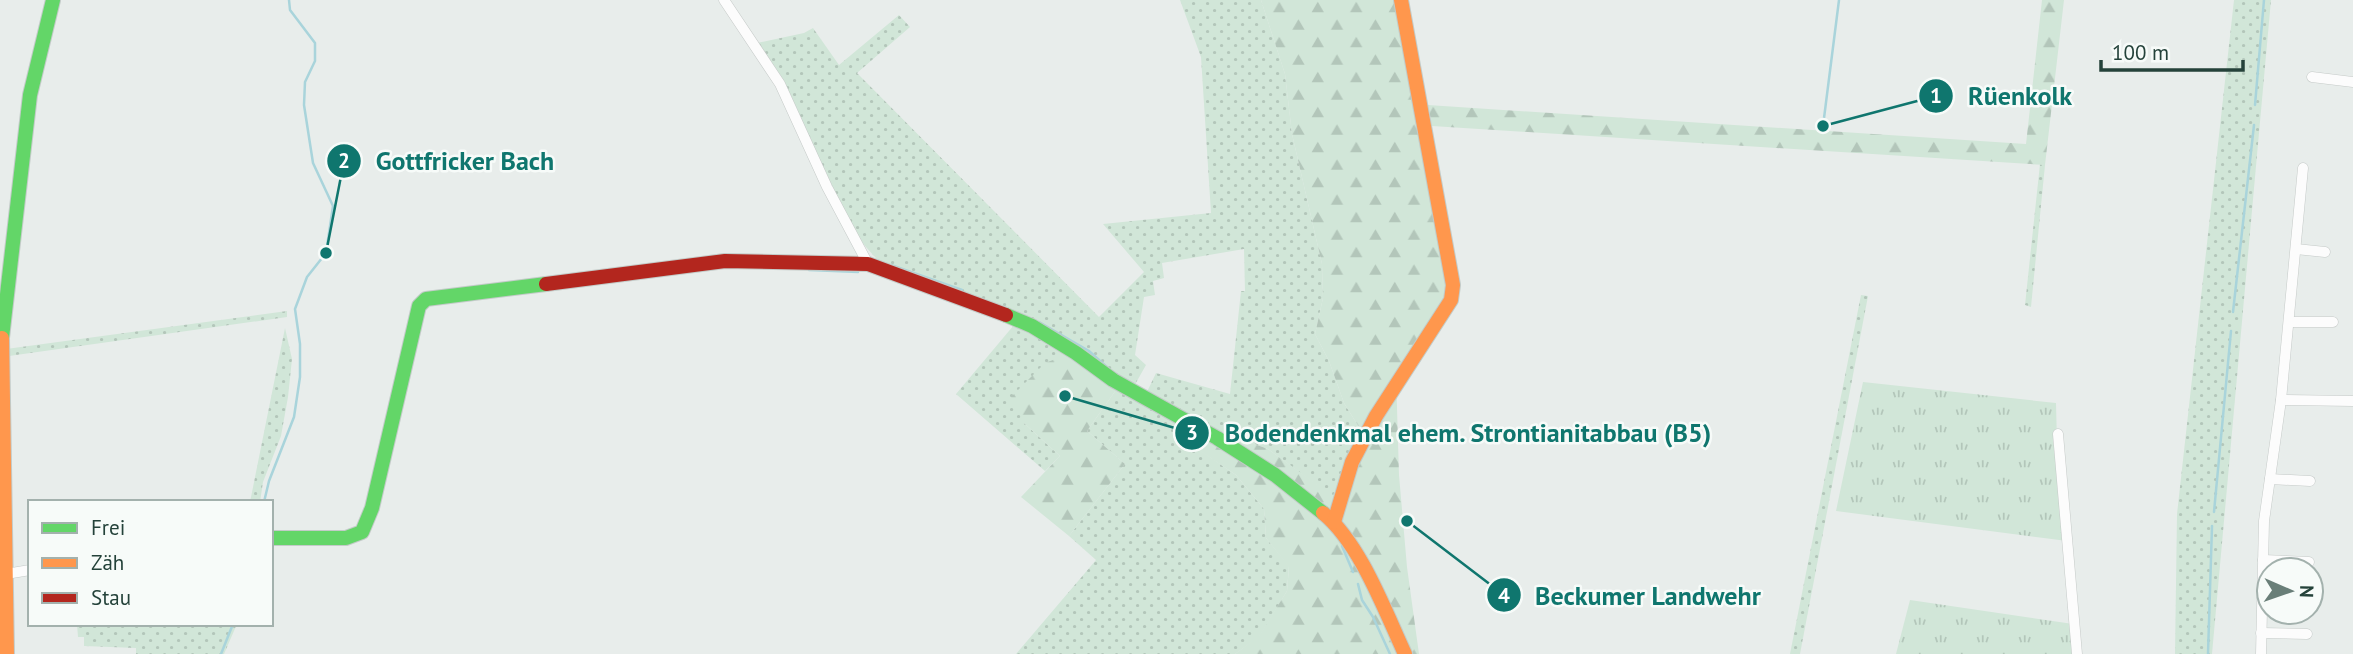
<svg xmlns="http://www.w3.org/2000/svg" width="2353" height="654" font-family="'PT Sans',sans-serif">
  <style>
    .grass { fill: url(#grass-dots) }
    .forest { fill: url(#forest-firs) }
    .park { fill: url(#park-tufts) }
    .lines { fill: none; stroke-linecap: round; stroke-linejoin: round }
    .stream { stroke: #a9d4db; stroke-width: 2.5 }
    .street-casing { stroke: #c5cac8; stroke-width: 11 }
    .fast-casing { stroke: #c3cbc8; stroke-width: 16 }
    .slow-casing { stroke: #c3cbc8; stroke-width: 16 }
    .jam-casing { stroke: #c3cbc8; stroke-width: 16 }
    .street { stroke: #fcfcfc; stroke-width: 10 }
    .fast { stroke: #63d668; stroke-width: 14 }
    .slow { stroke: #ff974d; stroke-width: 14 }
    .jam { stroke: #b3261e; stroke-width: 14 }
    .leader { fill: none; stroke: #0f766e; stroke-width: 2.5 }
    .callout-dot { fill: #0f766e; stroke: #f7fbf9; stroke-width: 2.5 }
    .mark-label { font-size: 21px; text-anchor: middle; font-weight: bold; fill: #fff }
    .callout-label { font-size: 26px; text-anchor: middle; font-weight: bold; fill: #0f766e; stroke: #f7fbf9; stroke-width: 5; stroke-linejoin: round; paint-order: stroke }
  </style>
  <defs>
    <pattern id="grass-dots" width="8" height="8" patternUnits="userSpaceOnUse" patternTransform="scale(1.75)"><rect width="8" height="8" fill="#d1e6d8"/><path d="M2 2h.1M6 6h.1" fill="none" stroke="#b3c6ba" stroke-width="1.8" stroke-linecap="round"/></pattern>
    <pattern id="forest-firs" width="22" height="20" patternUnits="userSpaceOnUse" patternTransform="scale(1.75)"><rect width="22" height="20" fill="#d1e6d8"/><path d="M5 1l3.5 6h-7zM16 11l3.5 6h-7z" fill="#b3c6ba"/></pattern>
    <pattern id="park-tufts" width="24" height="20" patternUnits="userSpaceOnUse" patternTransform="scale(1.75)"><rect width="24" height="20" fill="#d1e6d8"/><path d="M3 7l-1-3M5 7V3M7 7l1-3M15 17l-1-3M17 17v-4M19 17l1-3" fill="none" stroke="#b3c6ba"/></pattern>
  </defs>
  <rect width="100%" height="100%" fill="#e8edeb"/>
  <!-- grass -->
  <g class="grass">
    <path d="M1180,0H1261L1285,74L1292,134L1322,264L1323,298L1315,334L1329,361L1344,403L1362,432L1346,461L1333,497L1268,449L1208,427L1146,394L1156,373L1230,394L1241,291H1245L1244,249L1162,263L1164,278L1153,281L1155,295L1144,297L1135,355L1146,365L1133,388L1086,352L879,261C835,219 818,153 792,98C783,79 769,61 757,43L804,33L813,28L839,65L899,15L910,27L857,73L1099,317L1144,272L1103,224L1211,213L1201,57Z"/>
    <polygon points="2234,0 2271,0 2212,654 2175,654 2177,514"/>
    <polygon points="2040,164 2045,165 2031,307 2025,305"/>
    <polygon points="1861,295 1868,296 1800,654 1790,654"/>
    <polygon points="287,311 287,317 9,356 6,349"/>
    <polygon points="1014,325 1029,330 1069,354 1024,423 1060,456 1045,471 956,394"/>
    <polygon points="285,328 292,359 288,397 281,436 263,482 260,502 250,502"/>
    <polygon points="1116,390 1207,437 1194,446 1236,475 1264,509 1266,538 1289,566 1287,591 1259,637 1235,654 1016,654 1096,560 1069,536 1125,464 1087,431"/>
    <polygon points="77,624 237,624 224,654 136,654 136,648 84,646 84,637 78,637"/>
  </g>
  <!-- forest -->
  <g class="forest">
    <polygon points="1261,0 1397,0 1449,286 1444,307 1396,374 1399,475 1407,567 1419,654 1235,654 1259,636 1287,591 1289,567 1266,538 1264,509 1236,475 1193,446 1216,430 1268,449 1333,496 1346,461 1362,432 1344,403 1329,361 1315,334 1323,298 1322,264 1292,134 1285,74"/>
    <polygon points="2042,0 2064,0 2045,165 1432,126 1428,105 2026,144"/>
    <polygon points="1069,354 1116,390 1087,431 1125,464 1069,536 1021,497 1060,456 1024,423 1011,397 1045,363"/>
  </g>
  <!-- park -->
  <g class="park">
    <polygon points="1863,382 2056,403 2057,443 2067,541 1836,511"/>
    <polygon points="1910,600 2073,624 2075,654 1896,654"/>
  </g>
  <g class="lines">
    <!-- stream -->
    <g class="stream">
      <polyline points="2255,105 2264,0"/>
      <polyline points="1823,126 1839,0"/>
      <polyline points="891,265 962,290"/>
      <polyline points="809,270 858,272"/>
      <polyline points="2233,312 2254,125"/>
      <polyline points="1039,322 1089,351 1109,369"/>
      <polyline points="264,502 269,481 294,417 300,377 300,344 295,309 307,277 326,253 333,206 313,163 304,105 305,82 315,61 315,43 290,10 289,0"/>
      <polyline points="2214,512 2231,331"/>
      <polyline points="1342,546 1353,572"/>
      <polyline points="1358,584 1362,600 1373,617 1390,654"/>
      <polyline points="221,654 233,624"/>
      <polyline points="2208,654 2212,526"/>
    </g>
    <!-- street casing -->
    <g class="street-casing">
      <g id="street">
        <polyline points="724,0 780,84 827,187 868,264"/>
        <polyline points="2312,77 2353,82"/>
        <polyline points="2296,249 2325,252"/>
        <polyline points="2289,322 2333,322"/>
        <polyline points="2281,400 2353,401"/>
        <polyline points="2058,434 2077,654"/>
        <polyline points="2270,479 2310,481"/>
        <polyline points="2263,560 2309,562"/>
        <polyline points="6,574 30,570"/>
        <polyline points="2261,633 2307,634"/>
        <polyline points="2261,654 2264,521 2281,400 2303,168"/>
      </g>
    </g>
    <!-- fast casing -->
    <g class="fast-casing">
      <g id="fast">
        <polyline points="1006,315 1032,326 1076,353 1113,380 1217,438 1275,475 1323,513"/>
        <polyline points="2,338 30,95 53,0"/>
        <polyline points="271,538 346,538 362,532 372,508 419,306 426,299 546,284"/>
      </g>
    </g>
    <!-- slow casing -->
    <g class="slow-casing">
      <g id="slow">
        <polyline points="2,338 7,654"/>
        <path d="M1323,513C1360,543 1385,611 1405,654"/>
        <polyline points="1334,522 1352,462 1376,416 1451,300 1453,285 1401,0"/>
      </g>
    </g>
    <!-- jam casing -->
    <g class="jam-casing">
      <polyline id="jam" points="546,284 725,261 868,264 1006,315"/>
    </g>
    <!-- street -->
    <use href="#street" class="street"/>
    <!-- fast -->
    <use href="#fast" class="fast"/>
    <!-- slow -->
    <use href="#slow" class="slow"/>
    <!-- jam -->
    <use href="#jam" class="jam"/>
  </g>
  <!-- callouts -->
  <path class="leader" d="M1823 126L1936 96M326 253L344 161M1065 396L1192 433M1407 521L1504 595"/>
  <g class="callout-dot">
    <circle cx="1823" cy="126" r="7"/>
    <circle cx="326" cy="253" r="7"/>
    <circle cx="1065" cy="396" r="7"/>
    <circle cx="1407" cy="521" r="7"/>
    <circle cx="1936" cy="96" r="18"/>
    <circle cx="344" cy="161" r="18"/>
    <circle cx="1192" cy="433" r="18"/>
    <circle cx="1504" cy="595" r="18"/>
  </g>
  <g class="mark-label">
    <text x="1936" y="103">1</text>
    <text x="344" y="168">2</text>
    <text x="1192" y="440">3</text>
    <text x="1504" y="603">4</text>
  </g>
  <g class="callout-label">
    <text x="2020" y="105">Rüenkolk</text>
    <text x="465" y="170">Gottfricker Bach</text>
    <text x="1468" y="442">Bodendenkmal ehem. Strontianitabbau (B5)</text>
    <text x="1648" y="605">Beckumer Landwehr</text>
  </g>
  <!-- legend -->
  <rect x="28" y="500" width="245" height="126" fill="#f7fbf9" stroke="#a3b1ad" stroke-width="2"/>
  <rect x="42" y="523" width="35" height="10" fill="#63d668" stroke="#a3b1ad" stroke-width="2"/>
  <text x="91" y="535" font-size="21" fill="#24423a">Frei</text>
  <rect x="42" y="558" width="35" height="10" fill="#ff974d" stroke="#a3b1ad" stroke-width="2"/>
  <text x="91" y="570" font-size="21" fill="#24423a">Zäh</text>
  <rect x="42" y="593" width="35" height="10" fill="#b3261e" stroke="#a3b1ad" stroke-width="2"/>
  <text x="91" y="605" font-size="21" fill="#24423a">Stau</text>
  <!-- north arrow -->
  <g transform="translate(2290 591) rotate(92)"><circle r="33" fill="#f7fbf9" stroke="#a3b1ad" stroke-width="2"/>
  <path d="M0-5L12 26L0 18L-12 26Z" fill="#697e78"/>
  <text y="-10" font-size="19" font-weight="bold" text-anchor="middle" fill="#24423a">N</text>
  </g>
  <!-- scale -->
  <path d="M2101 60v10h142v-10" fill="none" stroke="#24423a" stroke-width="3.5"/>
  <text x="2112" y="60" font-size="21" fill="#24423a" stroke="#f7fbf9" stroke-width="5" paint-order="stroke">100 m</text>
</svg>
